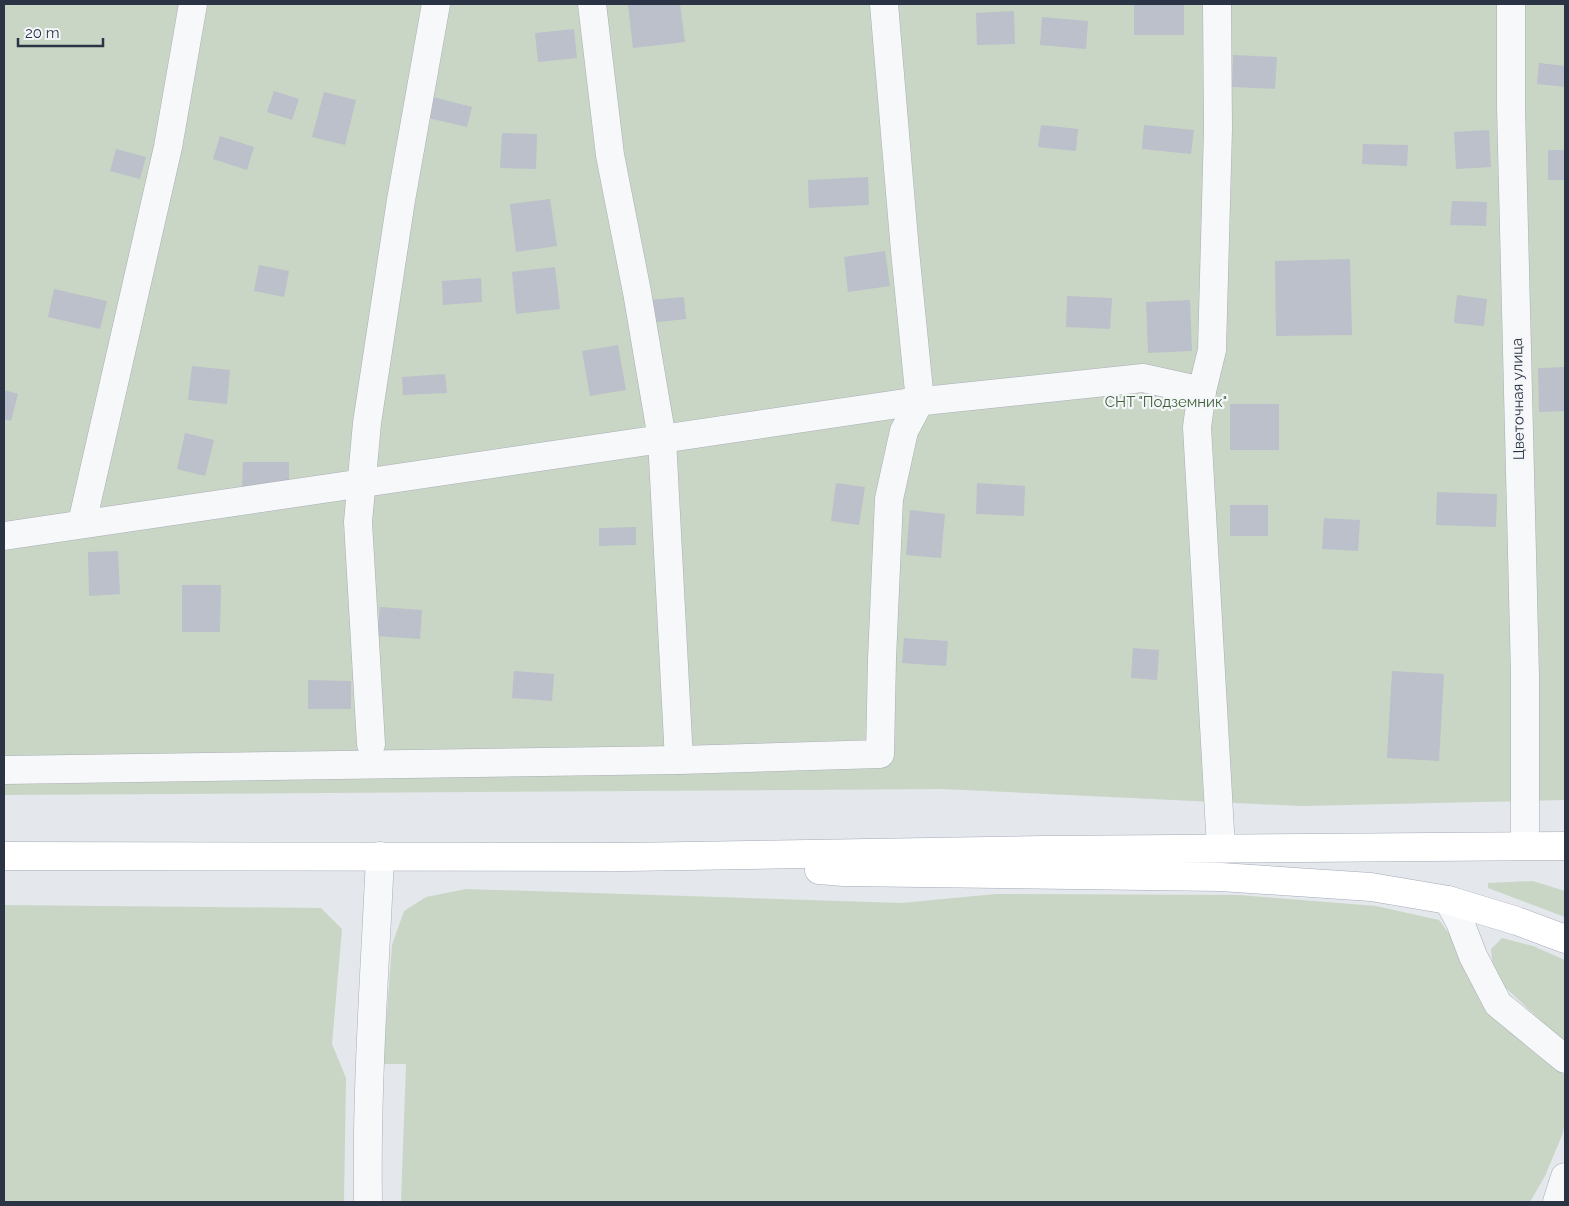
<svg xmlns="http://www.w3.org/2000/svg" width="1569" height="1206" font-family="Raleway,sans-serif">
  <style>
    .green { fill: #c9d6c5 }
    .building { fill: #bbc0ca }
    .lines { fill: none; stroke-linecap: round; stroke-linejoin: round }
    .minor-casing { stroke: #a9aeb7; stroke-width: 29 }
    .major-casing { stroke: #a3abb8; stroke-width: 29 }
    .minor { stroke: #f7f8fa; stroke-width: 28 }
    .major { stroke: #fff; stroke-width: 28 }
    .labels { text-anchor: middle; stroke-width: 4.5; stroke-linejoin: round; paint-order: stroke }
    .street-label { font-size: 15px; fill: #2b3445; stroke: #f4f6f9 }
    .park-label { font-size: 15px; fill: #3f6138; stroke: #f4f6f9 }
  </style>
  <rect width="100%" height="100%" fill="#e4e7ec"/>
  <!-- green -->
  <g class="green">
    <polygon points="4,4 1565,4 1565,800 1301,806 942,789 4,795"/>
    <polygon points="1533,881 1565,891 1565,917 1488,888 1488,883"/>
    <path d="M466,889L901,903L996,894L1239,895L1376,906L1439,920C1478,974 1519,1028 1565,1076V1120L1563,1133L1545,1176L1530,1202H401L406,1064H383L392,945L404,911L426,897Z"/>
    <polygon points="4,905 321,908 342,929 332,1044 346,1078 344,1202 4,1202"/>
    <polygon points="1502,938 1533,946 1565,960 1565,1043 1494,977 1491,949"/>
  </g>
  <!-- building -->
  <g class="building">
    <polygon points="628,4 680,4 685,42 633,48"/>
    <rect x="1134" y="4" width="50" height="31"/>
    <polygon points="1014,11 1015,44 977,45 976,13"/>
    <polygon points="1042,17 1088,21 1086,49 1040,45"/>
    <polygon points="574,29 577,58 538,62 535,33"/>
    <polygon points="1233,55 1277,57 1275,89 1232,87"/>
    <polygon points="1539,63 1565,66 1565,87 1537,84"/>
    <polygon points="274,91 299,99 292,120 267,112"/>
    <polygon points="324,92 356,100 345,145 312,137"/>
    <polygon points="429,96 472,107 467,127 424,117"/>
    <polygon points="1041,125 1078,129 1076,151 1038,147"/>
    <polygon points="1144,125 1194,130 1191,154 1142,149"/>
    <polygon points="1489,130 1491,167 1456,169 1454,132"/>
    <polygon points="502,133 537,134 536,169 500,168"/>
    <polygon points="220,136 254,147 247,170 213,159"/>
    <polygon points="1363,144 1408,145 1407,166 1362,164"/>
    <polygon points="116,149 146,157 140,179 110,171"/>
    <rect x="1548" y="150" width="17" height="30"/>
    <polygon points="868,177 869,205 809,208 808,180"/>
    <polygon points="550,199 557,246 516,252 510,204"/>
    <polygon points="1452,201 1487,202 1486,226 1450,225"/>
    <polygon points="885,251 890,286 848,292 844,257"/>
    <polygon points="1350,259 1352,335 1276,336 1275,261"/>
    <polygon points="259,265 289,271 284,297 254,291"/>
    <polygon points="555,267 560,309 516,314 512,272"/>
    <polygon points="481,278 482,302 443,305 442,281"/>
    <polygon points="54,289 107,301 100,329 48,317"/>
    <polygon points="1457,295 1487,299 1484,326 1454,323"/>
    <polygon points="1067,296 1112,298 1110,329 1066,327"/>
    <polygon points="684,297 686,319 649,323 647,300"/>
    <polygon points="1190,300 1192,351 1148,353 1146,302"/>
    <polygon points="618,345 626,390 590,396 582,351"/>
    <polygon points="192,366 230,370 227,404 188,400"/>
    <polygon points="1565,367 1565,411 1539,412 1538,368"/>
    <polygon points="445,374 447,393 403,395 402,377"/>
    <polygon points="4,390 18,394 11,421 4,419"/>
    <rect x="1230" y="404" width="49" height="46"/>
    <polygon points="185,433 214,440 205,476 177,469"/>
    <polygon points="243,462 289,462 289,488 242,488"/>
    <polygon points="836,483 865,487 859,525 831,521"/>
    <polygon points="977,483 1025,486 1024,516 976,514"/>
    <polygon points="1437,492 1497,494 1496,527 1436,525"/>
    <rect x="1230" y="505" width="38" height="31"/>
    <polygon points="910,510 945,514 941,558 906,555"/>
    <polygon points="1324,518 1360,520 1358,551 1322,549"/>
    <polygon points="636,527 636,545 599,546 599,528"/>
    <polygon points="118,551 120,594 89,596 88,552"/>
    <polygon points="182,585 221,585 220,632 182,632"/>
    <polygon points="380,607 422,610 420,639 377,636"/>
    <polygon points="904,638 948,641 946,666 902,663"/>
    <polygon points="1133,648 1159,650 1157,680 1131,678"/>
    <polygon points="514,671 554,674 552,701 512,698"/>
    <polygon points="1392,671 1444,674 1439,761 1387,758"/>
    <polygon points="308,680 351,681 351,709 308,709"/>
  </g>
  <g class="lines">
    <!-- minor casing -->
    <g class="minor-casing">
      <g id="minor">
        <polyline points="592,4 610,155 637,292 662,439 679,760"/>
        <polyline points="1217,4 1218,129 1212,350 1202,391 1197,427 1221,848"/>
        <polyline points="1511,4 1511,107 1525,675 1525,846"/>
        <polyline points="82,523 168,147 193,4"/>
        <polyline points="4,536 905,403 1143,378 1202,391"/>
        <polyline points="371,744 358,522 367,423 401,200 436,4"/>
        <polyline points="4,770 679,760 880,754 882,659 889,499 904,431 920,401 905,251 884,4"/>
        <polyline points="1448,900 1460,922 1473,956 1498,1004 1565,1059"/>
        <path d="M368,1202C366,1087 375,971 380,856"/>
        <polyline points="1557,1202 1565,1177"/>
      </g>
    </g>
    <!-- major casing -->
    <g class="major-casing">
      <g id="major">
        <polyline points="4,856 626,857 1043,850 1565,846"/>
        <polyline points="819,870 844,872 1221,877 1371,887 1448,900 1517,921 1565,939"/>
      </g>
    </g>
    <!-- minor -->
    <use href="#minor" class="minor"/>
    <!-- major -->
    <use href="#major" class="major"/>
  </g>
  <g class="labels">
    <!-- street labels -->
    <g class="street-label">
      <text transform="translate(1518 399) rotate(-91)" y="5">Цветочная улица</text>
    </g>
    <!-- park labels -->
    <g class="park-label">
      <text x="1166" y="407">СНТ "Подземник"</text>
    </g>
  </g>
  <!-- border -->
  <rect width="1569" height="1206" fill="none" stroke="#2b3445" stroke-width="10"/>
  <!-- scale -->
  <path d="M18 38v8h85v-8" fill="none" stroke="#2b3445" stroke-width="2.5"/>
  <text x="25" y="38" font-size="15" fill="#2b3445" stroke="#f4f6f9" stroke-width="4" paint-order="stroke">20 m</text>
</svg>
